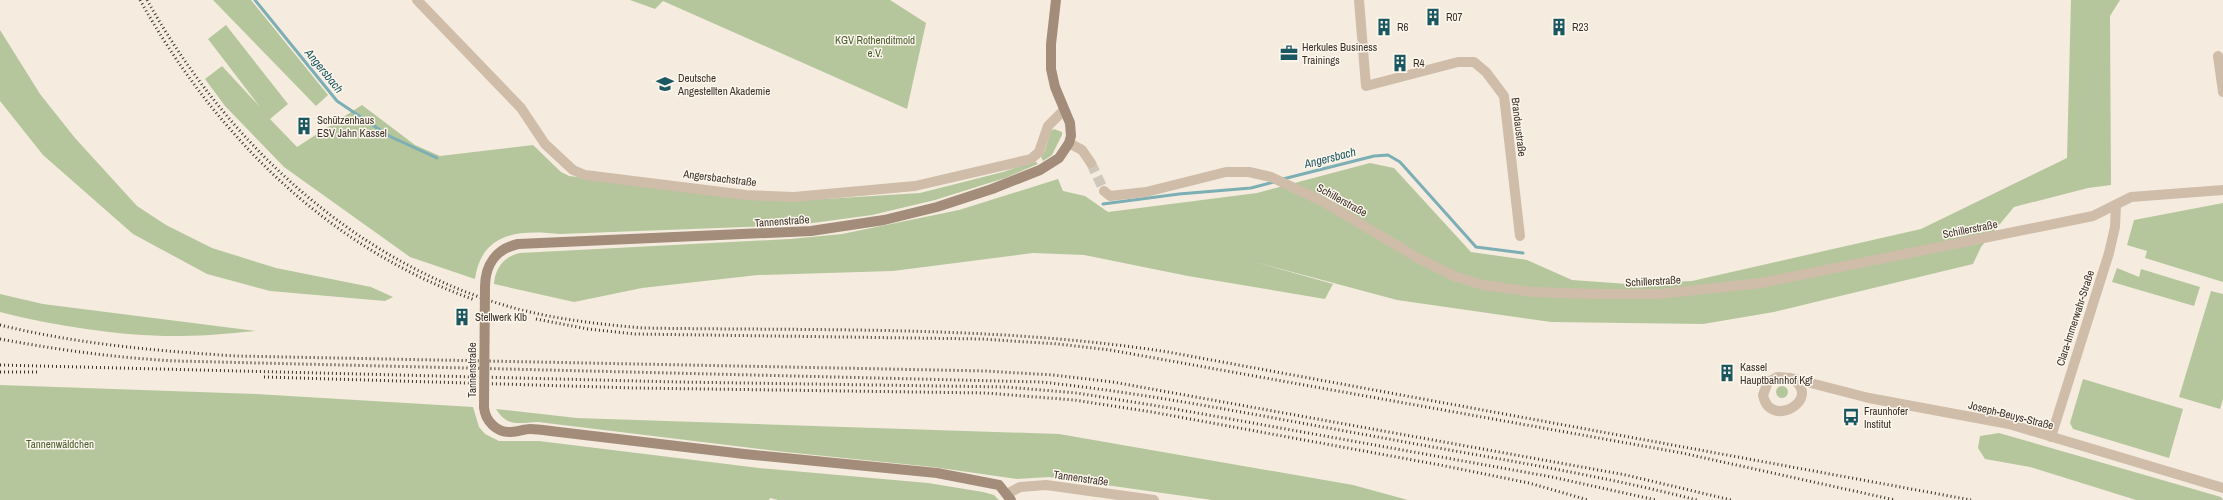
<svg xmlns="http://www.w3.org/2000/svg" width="2223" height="500" font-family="'Archivo Narrow',sans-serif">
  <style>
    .green { fill: #b5c69d }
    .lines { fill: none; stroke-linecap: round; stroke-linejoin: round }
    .stream { stroke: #7baeb5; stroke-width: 3 }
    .street-tunnel { stroke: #d0c7bb; stroke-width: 10; stroke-dasharray: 10 5; stroke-linecap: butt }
    .street { stroke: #cfbda9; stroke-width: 10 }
    .secondary { stroke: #a38c7a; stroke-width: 10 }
    .rail { stroke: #3b312a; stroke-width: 3; stroke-dasharray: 1 3; stroke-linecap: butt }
    .secondary-bridge { stroke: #a38c7a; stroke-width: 10 }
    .labels { text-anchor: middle; stroke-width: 3; stroke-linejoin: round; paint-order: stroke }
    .poi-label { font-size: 11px; fill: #3b312a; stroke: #fcf6ec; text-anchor: start }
    .park-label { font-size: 11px; fill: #465c2b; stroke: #fcf6ec }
    .street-label { font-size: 11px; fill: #3b312a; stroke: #fcf6ec }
    .water-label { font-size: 12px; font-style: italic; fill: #1b5761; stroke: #fcf6ec }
  </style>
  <rect width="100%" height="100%" fill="#f5ecdf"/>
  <!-- green -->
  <g class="green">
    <polygon points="213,0 251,0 328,95 316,106"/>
    <polygon points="630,0 890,0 926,23 907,109 663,1 655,9"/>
    <path d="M2071,0H2120L2110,16L2111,185L2088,188L2014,207L1981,247L1973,264L1774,312L1703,324L1551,322L1397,300L1248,260L1333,284L1325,299L1188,276L1084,255L1033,253L893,271L758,275L642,288L574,302L494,284C495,269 504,256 520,253L790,239L842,234L959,210L1058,179L1063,191L1085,196L1108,212L1257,193L1370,163L1394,168L1471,252L1527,260L1572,280L1628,284L1692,281L1921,229L2067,158Z"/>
    <path d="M226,25L288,104L270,119L297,147L362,105L415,145L440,156L533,145L561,172L569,176L746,198L793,201L920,193L1003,172L1035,161L1038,164L1005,178L935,200L872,215L798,225L560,234C520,230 482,231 475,279L410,257L284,167L225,106L205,79L222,66L260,107L208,39Z"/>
    <polygon points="0,30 40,94 75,138 137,206 166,225 212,248 276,268 371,287 393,297 385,301 270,291 207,274 133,234 43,155 0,101"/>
    <polygon points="1054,129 1062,132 1062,135 1052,155 1043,161 1041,157 1045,151 1051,131"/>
    <polygon points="2223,203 2223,282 2145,258 2147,251 2127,245 2134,220"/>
    <polygon points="2117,268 2139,277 2141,269 2200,287 2194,306 2112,282"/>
    <polygon points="2211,291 2223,294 2223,399 2220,409 2179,397"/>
    <path d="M0,294L43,304L256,331C231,333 207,336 182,336C125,337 55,326 0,312Z"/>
    <polygon points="2083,379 2183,409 2169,458 2073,429 2070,423"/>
    <polygon points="0,385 256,394 473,407 479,427 485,434 499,441 539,441 759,468 928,483 983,492 994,495 999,500 778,500 770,498 769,500 0,500"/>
    <circle cx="1782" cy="392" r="6"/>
    <path d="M496,409L577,418L1059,434L1353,485L1408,500H1212L1049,477L1017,479L933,467L785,452L538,422C518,423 507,427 496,409Z"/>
    <polygon points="1999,433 2221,497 2223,500 2136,500 2030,467 1985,459 1978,448 1980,436"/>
  </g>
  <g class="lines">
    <!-- stream -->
    <g class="stream">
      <polyline points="255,0 337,101 389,136 437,158"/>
      <polyline points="1283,179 1374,156 1388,155 1400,162 1476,247 1523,253"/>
      <polyline points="1103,204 1179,194 1251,188 1274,182"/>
    </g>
    <!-- street-tunnel -->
    <polyline class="street-tunnel" points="1091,163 1104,191"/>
    <!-- street -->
    <g class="street">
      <polyline points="417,0 521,108 545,144 573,170 585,175 746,195 794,197 915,186 1031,159 1039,152 1048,126 1064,110"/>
      <polyline points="1359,0 1366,86 1458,62 1474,62 1486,72 1504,96 1520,236"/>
      <polyline points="2218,56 2223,92"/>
      <polyline points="1069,143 1082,150 1091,163"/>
      <polyline points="1104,191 1110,196 1146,192 1226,172 1249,172 1271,177 1322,201 1418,258 1456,277 1484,285 1533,292 1594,294 1659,294 1761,283 2093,216 2131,197 2223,190"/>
      <path d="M1791,378C1825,398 1770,431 1763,395L1768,382L1777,377L1791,378L1869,398L2009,424L2223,488"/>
      <polyline points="2051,437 2109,253 2115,227 2116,205"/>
      <polyline points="1007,494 1020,487 1046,485 1154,500"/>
    </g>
    <!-- secondary -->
    <g class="secondary">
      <path d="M485,287C485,265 496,249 518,244L811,231L884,220L937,207L992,189L1040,170L1059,158L1069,143L1071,136L1070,123L1055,87L1051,69V44L1056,0"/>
      <path d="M484,407C485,421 497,433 511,432C518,432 524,429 530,429C540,429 549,431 559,432L744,454L937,473L999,485L1011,500"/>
    </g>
    <!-- rail -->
    <g class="rail">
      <path d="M140,0C215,135 328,248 475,300"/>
      <path d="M147,0C225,140 351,260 507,306C552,319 597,324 643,328C818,331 995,325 1168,352L1971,500"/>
      <polyline points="536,319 588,329 635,334 982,339 1058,344 1110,350 1682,453 1895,500"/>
      <path d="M0,325C77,344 157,351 236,356L986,371L1053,375L1113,382L1571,465L1626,475L1731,500"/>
      <path d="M0,339C59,350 117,358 177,361L1041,382C1154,394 1266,417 1378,437C1484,457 1592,473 1697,500"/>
      <polyline points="0,365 678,382 1006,387 1077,393 1164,407 1552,477 1656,500"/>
      <polyline points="0,372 40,372"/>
      <polyline points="264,377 636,388 986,393 1074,400 1152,412 1440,465 1529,483 1588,500"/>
    </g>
    <!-- secondary-bridge -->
    <polyline class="secondary-bridge" points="484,407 485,287"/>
  </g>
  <!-- icons -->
  <defs>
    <g id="building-bare" transform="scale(1.38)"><path d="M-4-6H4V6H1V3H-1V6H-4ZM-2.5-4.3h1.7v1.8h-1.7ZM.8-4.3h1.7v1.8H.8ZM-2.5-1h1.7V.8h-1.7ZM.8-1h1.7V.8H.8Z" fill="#1b5761" stroke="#fcf6ec" stroke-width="2.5" paint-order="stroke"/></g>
    <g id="office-bare" transform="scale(1.38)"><path d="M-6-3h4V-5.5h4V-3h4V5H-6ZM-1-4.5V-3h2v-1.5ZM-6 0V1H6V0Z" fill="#1b5761" stroke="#fcf6ec" stroke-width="2.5" paint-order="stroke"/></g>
    <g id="school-bare" transform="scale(1.38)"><path d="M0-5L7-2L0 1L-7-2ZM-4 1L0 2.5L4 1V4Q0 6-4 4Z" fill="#1b5761" stroke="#fcf6ec" stroke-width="2.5" paint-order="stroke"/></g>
    <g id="bus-bare" transform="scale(1.38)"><path d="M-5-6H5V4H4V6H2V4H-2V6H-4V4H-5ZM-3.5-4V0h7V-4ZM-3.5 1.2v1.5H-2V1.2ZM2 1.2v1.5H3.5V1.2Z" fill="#1b5761" stroke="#fcf6ec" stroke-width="2.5" paint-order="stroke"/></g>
  </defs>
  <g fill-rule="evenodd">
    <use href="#building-bare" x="1433" y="17"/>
    <use href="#building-bare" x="1384" y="27"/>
    <use href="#building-bare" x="1559" y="27"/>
    <use href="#office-bare" x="1289" y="53"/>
    <use href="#building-bare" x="1400" y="63"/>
    <use href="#school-bare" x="665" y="84"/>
    <use href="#building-bare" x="304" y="126"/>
    <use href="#building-bare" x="462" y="317"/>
    <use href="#building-bare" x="1727" y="373"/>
    <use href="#bus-bare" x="1851" y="417"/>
  </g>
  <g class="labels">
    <!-- poi labels -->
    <g class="poi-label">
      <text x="1446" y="21">R07</text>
      <text x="1397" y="31">R6</text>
      <text x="1572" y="31">R23</text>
      <text x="1302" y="51">Herkules Business<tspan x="1302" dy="13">Trainings</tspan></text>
      <text x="1413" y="67">R4</text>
      <text x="678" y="82">Deutsche<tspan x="678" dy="13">Angestellten Akademie</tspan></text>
      <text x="317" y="124">Schützenhaus<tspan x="317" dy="13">ESV Jahn Kassel</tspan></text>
      <text x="475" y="321">Stellwerk Klb</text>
      <text x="1740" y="371">Kassel<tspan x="1740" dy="13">Hauptbahnhof Kgf</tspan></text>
      <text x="1864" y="415">Fraunhofer<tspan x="1864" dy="13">Institut</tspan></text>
    </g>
    <!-- park labels -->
    <g class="park-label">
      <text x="875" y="44">KGV Rothenditmold<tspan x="875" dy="13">e.V.</tspan></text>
      <text x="60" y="448">Tannenwäldchen</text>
    </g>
    <!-- street labels -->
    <g class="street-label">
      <text transform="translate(1519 127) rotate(83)" y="4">Brandaustraße</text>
      <text transform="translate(720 178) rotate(7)" y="4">Angersbachstraße</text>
      <text transform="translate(1342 200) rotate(29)" y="4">Schillerstraße</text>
      <text transform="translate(782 221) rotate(-4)" y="4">Tannenstraße</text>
      <text transform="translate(1970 229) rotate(-11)" y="4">Schillerstraße</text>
      <text transform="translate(1653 281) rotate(-3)" y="4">Schillerstraße</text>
      <text transform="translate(2075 318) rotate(-72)" y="4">Clara-Immerwahr-Straße</text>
      <text transform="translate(472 370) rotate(-90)" y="4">Tannenstraße</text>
      <text transform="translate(2011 415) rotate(14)" y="4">Joseph-Beuys-Straße</text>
      <text transform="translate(1081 478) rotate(8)" y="4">Tannenstraße</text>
    </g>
    <!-- water labels -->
    <g class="water-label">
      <text transform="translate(324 71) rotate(51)" y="4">Angersbach</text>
      <text transform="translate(1330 158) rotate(-14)" y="4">Angersbach</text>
    </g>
  </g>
</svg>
